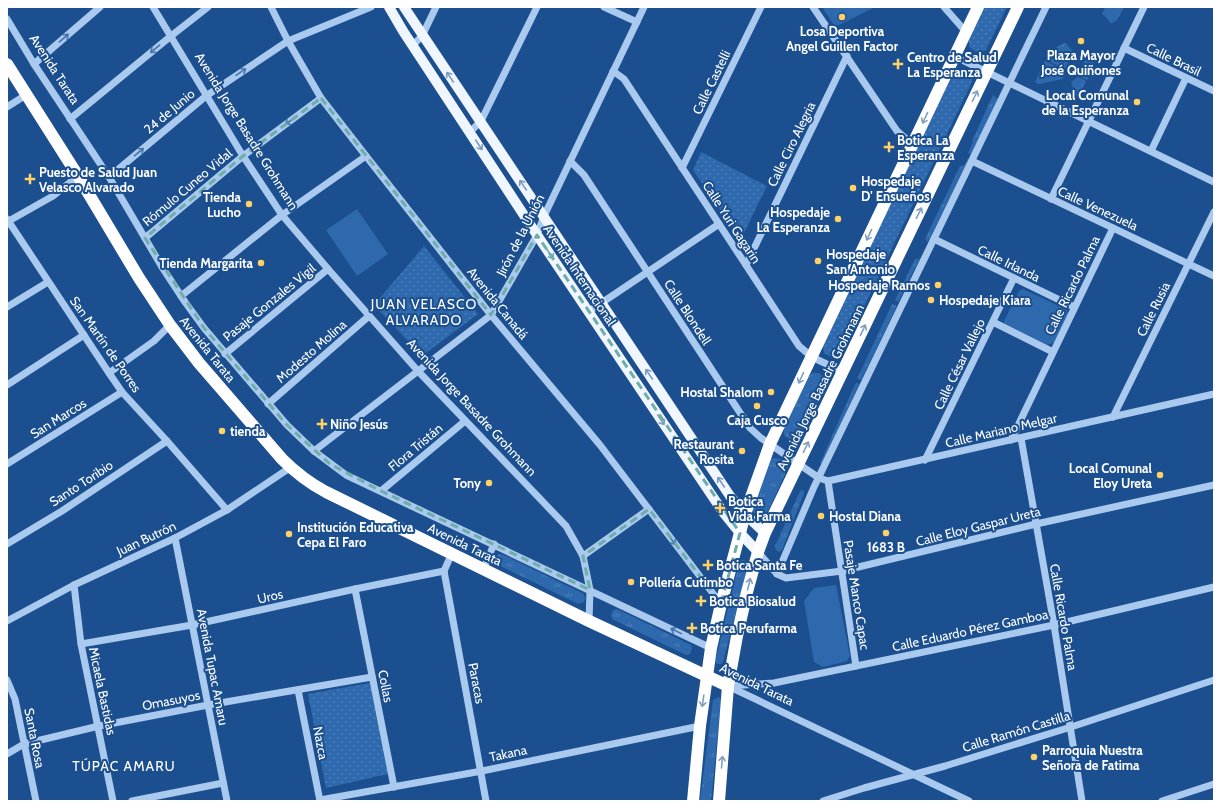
<svg xmlns="http://www.w3.org/2000/svg" width="1221" height="808" font-family="Cabin,sans-serif">
  <style>
    .grass { fill: url(#grass-tufts) }
    .park { fill: url(#park-dots) }
    .garden { fill: #2e69ad }
    .lines { fill: none; stroke-linecap: round; stroke-linejoin: round }
    .minor { stroke: #a9c9ee; stroke-width: 7 }
    .major { stroke: #f0f6ff; stroke-width: 10 }
    .highway { stroke: #fff; stroke-width: 12 }
    .oneway { stroke: #4674ac }
    .oneway2 { stroke: #7b9ac1 }
    .oneway3 { stroke: #829ec1 }
    .marked { fill: none; stroke: #6fada8; stroke-width: 3; stroke-dasharray: 8 5; stroke-linejoin: round }
    .poi-dot { fill: #ffd166; stroke: #1b4f8f; stroke-width: 1.5 }
    .labels { text-anchor: middle; stroke-width: 4; stroke-linejoin: round; paint-order: stroke }
    .poi-label { font-size: 13px; font-weight: bold; fill: #fff; stroke: #1b4f8f; text-anchor: start }
    .street-label { font-size: 13px; fill: #fff; stroke: #1b4f8f }
    .neighbourhood-label { font-size: 14px; letter-spacing: 1px; fill: #fff; stroke: #1b4f8f }
  </style>
  <defs>
    <pattern id="grass-tufts" width="24" height="20" patternUnits="userSpaceOnUse"><rect width="24" height="20" fill="#2e69ad"/><path d="M3 7l-1-3M5 7V3M7 7l1-3M15 17l-1-3M17 17v-4M19 17l1-3" fill="none" stroke="#4d80b9"/></pattern>
    <pattern id="park-dots" width="8" height="8" patternUnits="userSpaceOnUse"><rect width="8" height="8" fill="#2e69ad"/><path d="M2 2h.1M6 6h.1" fill="none" stroke="#4d80b9" stroke-width="1.8" stroke-linecap="round"/></pattern>
  </defs>
  <rect width="100%" height="100%" fill="#1b4f8f"/>
  <!-- grass -->
  <g class="grass">
    <polygon points="1105,7 1124,7 1117,20 1111,24 1107,18 1102,14"/>
    <polygon points="1064,43 1066,43 1073,52 1065,69 1046,60 1050,51"/>
    <polygon points="1086,58 1092,58 1094,65 1087,80 1078,76"/>
    <polygon points="1045,61 1064,70 1063,79 1039,84 1035,82"/>
    <polygon points="1078,77 1086,81 1077,99 1071,82"/>
    <polygon points="993,95 998,99 971,155 968,153 973,142 972,141"/>
    <polygon points="968,158 969,158 928,242 925,239 960,166 964,166"/>
    <polygon points="920,258 898,302 895,300 915,259 917,259"/>
    <polygon points="892,304 897,306 861,380 857,379"/>
    <path d="M813,373H819L826,379V386L804,432C798,440 793,442 785,436L783,429L808,377Z"/>
    <polygon points="856,382 859,384 822,464 820,463"/>
    <path d="M774,458L783,459L787,466V470L768,511C762,517 755,516 751,509L768,461Z"/>
    <polygon points="802,490 804,491 804,493 782,550 779,552 776,550 775,546 800,491"/>
    <polygon points="499,554 504,555 584,594 585,599 584,602 578,604 494,563 494,558"/>
    <polygon points="742,560 746,561 748,565 723,662 721,664 717,664 715,662 739,563"/>
    <polygon points="617,609 691,645 692,649 690,654 686,655 612,619 611,615 613,610"/>
    <polygon points="719,697 721,701 711,801 700,801 713,700"/>
  </g>
  <!-- park -->
  <g class="park">
    <path d="M984,7H1007L986,50C979,53 975,52 969,47V40Z"/>
    <path d="M963,68L970,71L973,78L971,84L843,350C840,355 837,356 831,357L824,353L823,346L952,75L957,70Z"/>
    <polygon points="701,152 767,186 742,237 737,234 693,170"/>
    <polygon points="424,246 478,314 422,356 374,305"/>
    <polygon points="370,683 388,774 326,788 308,694"/>
  </g>
  <!-- garden -->
  <g class="garden">
    <polygon points="822,7 875,7 835,27"/>
    <polygon points="357,209 388,254 357,276 326,230"/>
    <polygon points="1023,289 1067,310 1068,314 1055,342 1047,345 1005,324 1004,321 1019,291"/>
    <polygon points="836,585 850,656 847,661 823,667 814,662 804,601 814,588"/>
  </g>
  <g class="lines">
    <!-- minor -->
    <g class="minor">
      <polyline points="153,7 243,156 282,215 328,269 418,371 566,526 583,556 590,590 589,621"/>
      <polyline points="271,7 288,41 321,98 366,156 491,315 600,445 721,604"/>
      <polyline points="604,7 637,22"/>
      <polyline points="813,7 897,131 912,144"/>
      <polyline points="944,7 966,32"/>
      <polyline points="7,19 34,64 109,177 162,267 185,302 204,328 287,425 314,451 346,475 711,648"/>
      <polyline points="413,45 422,36 436,7"/>
      <polyline points="1124,48 1214,91"/>
      <polyline points="954,56 1214,182"/>
      <polyline points="34,64 100,7"/>
      <polyline points="613,71 624,79 799,346 812,357 843,372"/>
      <polyline points="7,107 26,95"/>
      <polyline points="70,119 171,36 208,7"/>
      <polyline points="470,132 481,121 537,7"/>
      <polyline points="1151,151 1186,78"/>
      <polyline points="570,161 584,175 750,428 761,438 819,478 828,481 1214,394"/>
      <polyline points="972,161 1214,276"/>
      <polyline points="682,168 761,7"/>
      <polyline points="109,177 206,96 288,41 371,7"/>
      <polyline points="1051,199 1144,7"/>
      <polyline points="7,219 109,373 122,392 167,441 227,510"/>
      <polyline points="7,222 53,196 78,176"/>
      <polyline points="145,238 243,156 321,98"/>
      <polyline points="934,239 1074,307"/>
      <polyline points="746,265 847,56"/>
      <polyline points="181,296 282,215 366,156"/>
      <polyline points="7,307 48,282"/>
      <polyline points="588,312 719,224"/>
      <polyline points="993,322 1053,352"/>
      <polyline points="225,354 328,269"/>
      <polyline points="109,373 154,341 170,325"/>
      <polyline points="7,385 84,335"/>
      <polyline points="268,404 369,316"/>
      <polyline points="1113,417 1214,212"/>
      <polyline points="1021,438 1054,625 1082,801"/>
      <polyline points="1011,440 1113,228"/>
      <polyline points="314,451 491,315 537,235 544,216 644,7"/>
      <polyline points="925,460 1014,278"/>
      <polyline points="7,464 122,392"/>
      <polyline points="828,481 856,666"/>
      <polyline points="381,491 465,421"/>
      <polyline points="175,538 227,801"/>
      <polyline points="7,544 62,511 167,441"/>
      <polyline points="758,552 777,574 786,578 842,571 1036,524 1214,485"/>
      <polyline points="583,556 649,509"/>
      <polyline points="484,568 494,544"/>
      <polyline points="444,571 486,801"/>
      <polyline points="444,571 452,553"/>
      <polyline points="777,574 814,487 1046,7"/>
      <polyline points="74,585 81,644 113,801"/>
      <polyline points="355,589 394,787"/>
      <polyline points="7,621 74,585 175,538 227,510 291,467"/>
      <polyline points="81,644 192,625 355,589 444,571"/>
      <polyline points="7,680 15,699 36,801"/>
      <polyline points="728,686 774,683 1054,625 1214,587"/>
      <polyline points="730,687 969,801"/>
      <polyline points="298,690 320,801"/>
      <polyline points="7,754 24,744 99,726 208,705 372,677"/>
      <polyline points="320,800 482,771 700,726"/>
      <polyline points="132,801 223,783"/>
      <polyline points="823,801 864,788 945,766 1071,727 1214,680"/>
      <polyline points="1162,801 1214,784"/>
    </g>
    <!-- major -->
    <g class="major">
      <polyline points="389,7 403,31 537,235 723,512 740,533 758,552"/>
      <polyline points="404,7 730,496 745,514 765,533"/>
    </g>
    <!-- highway -->
    <g class="highway">
      <path d="M7,64L78,176L139,278L170,325L199,363L282,459C295,472 309,483 326,492L589,621L728,686"/>
      <polyline points="693,801 700,726 711,648 721,604 745,514 770,444 978,7"/>
      <polyline points="719,801 728,686 737,636 747,592 758,552 765,533 1018,7"/>
    </g>
  </g>
  <!-- one-way arrows -->
  <defs><path id="oneway-shaft" d="M-6 0H5M1.5-3L5.5 0L1.5 3" fill="none" stroke-width="1.6" stroke-linecap="round" stroke-linejoin="round"/></defs>
  <g class="oneway">
    <use href="#oneway-shaft" transform="translate(64 38) rotate(-41)"/>
    <use href="#oneway-shaft" transform="translate(155 49) rotate(140)"/>
    <use href="#oneway-shaft" transform="translate(241 72) rotate(-34)"/>
    <use href="#oneway-shaft" transform="translate(290 121) rotate(143)"/>
    <use href="#oneway-shaft" transform="translate(139 152) rotate(-40)"/>
    <use href="#oneway-shaft" transform="translate(672 540) rotate(53)"/>
    <use href="#oneway-shaft" transform="translate(676 631) rotate(-154)"/>
  </g>
  <g class="oneway2">
    <use href="#oneway-shaft" transform="translate(450 77) rotate(-124)"/>
    <use href="#oneway-shaft" transform="translate(479 145) rotate(57)"/>
    <use href="#oneway-shaft" transform="translate(523 185) rotate(-124)"/>
    <use href="#oneway-shaft" transform="translate(550 254) rotate(56)"/>
    <use href="#oneway-shaft" transform="translate(649 374) rotate(-124)"/>
    <use href="#oneway-shaft" transform="translate(661 420) rotate(56)"/>
    <use href="#oneway-shaft" transform="translate(721 482) rotate(-124)"/>
  </g>
  <g class="oneway3">
    <use href="#oneway-shaft" transform="translate(975 96) rotate(-64)"/>
    <use href="#oneway-shaft" transform="translate(925 118) rotate(115)"/>
    <use href="#oneway-shaft" transform="translate(919 213) rotate(-64)"/>
    <use href="#oneway-shaft" transform="translate(869 235) rotate(115)"/>
    <use href="#oneway-shaft" transform="translate(863 330) rotate(-64)"/>
    <use href="#oneway-shaft" transform="translate(801 378) rotate(115)"/>
    <use href="#oneway-shaft" transform="translate(806 447) rotate(-64)"/>
    <use href="#oneway-shaft" transform="translate(749 584) rotate(-76)"/>
    <use href="#oneway-shaft" transform="translate(703 701) rotate(98)"/>
    <use href="#oneway-shaft" transform="translate(722 762) rotate(-85)"/>
  </g>
  <!-- marked area -->
  <path class="marked" d="M321,98L491,315L537,235L740,533L721,604L649,509L583,556L590,590L381,491L330,464L287,425L204,328L145,238L243,156Z"/>
  <!-- markers -->
  <g class="poi-dot">
    <circle cx="842" cy="17" r="4"/>
    <circle cx="1081" cy="41" r="4"/>
    <path d="M896 58h4v4h4v4h-4v4h-4v-4h-4v-4h4z"/>
    <circle cx="1137" cy="102" r="4"/>
    <path d="M887 141h4v4h4v4h-4v4h-4v-4h-4v-4h4z"/>
    <path d="M28 173h4v4h4v4h-4v4h-4v-4h-4v-4h4z"/>
    <circle cx="853" cy="188" r="4"/>
    <circle cx="249" cy="204" r="4"/>
    <circle cx="838" cy="219" r="4"/>
    <circle cx="818" cy="261" r="4"/>
    <circle cx="261" cy="263" r="4"/>
    <circle cx="938" cy="285" r="4"/>
    <circle cx="931" cy="300" r="4"/>
    <circle cx="771" cy="392" r="4"/>
    <circle cx="757" cy="406" r="4"/>
    <path d="M320 418h4v4h4v4h-4v4h-4v-4h-4v-4h4z"/>
    <circle cx="222" cy="431" r="4"/>
    <circle cx="742" cy="451" r="4"/>
    <circle cx="1160" cy="475" r="4"/>
    <circle cx="489" cy="483" r="4"/>
    <path d="M718 502h4v4h4v4h-4v4h-4v-4h-4v-4h4z"/>
    <circle cx="821" cy="516" r="4"/>
    <circle cx="886" cy="533" r="4"/>
    <circle cx="289" cy="534" r="4"/>
    <path d="M706 559h4v4h4v4h-4v4h-4v-4h-4v-4h4z"/>
    <circle cx="631" cy="582" r="4"/>
    <path d="M699 595h4v4h4v4h-4v4h-4v-4h-4v-4h4z"/>
    <path d="M690 622h4v4h4v4h-4v4h-4v-4h-4v-4h4z"/>
    <circle cx="1034" cy="757" r="4"/>
  </g>
  <g class="labels">
    <!-- poi labels -->
    <g class="poi-label">
      <text x="842" y="36" text-anchor="middle">Losa Deportiva<tspan x="842" dy="15">Angel Guillen Factor</tspan></text>
      <text x="1081" y="60" text-anchor="middle">Plaza Mayor<tspan x="1081" dy="15">José Quiñones</tspan></text>
      <text x="907" y="62">Centro de Salud<tspan x="907" dy="15">La Esperanza</tspan></text>
      <text x="1129" y="100" text-anchor="end">Local Comunal<tspan x="1129" dy="15">de la Esperanza</tspan></text>
      <text x="897" y="145">Botica La<tspan x="897" dy="15">Esperanza</tspan></text>
      <text x="39" y="177">Puesto de Salud Juan<tspan x="39" dy="15">Velasco Alvarado</tspan></text>
      <text x="861" y="186">Hospedaje<tspan x="861" dy="15">D' Ensueños</tspan></text>
      <text x="241" y="202" text-anchor="end">Tienda<tspan x="241" dy="15">Lucho</tspan></text>
      <text x="830" y="217" text-anchor="end">Hospedaje<tspan x="830" dy="15">La Esperanza</tspan></text>
      <text x="826" y="259">Hospedaje<tspan x="826" dy="15">San Antonio</tspan></text>
      <text x="253" y="268" text-anchor="end">Tienda Margarita</text>
      <text x="930" y="290" text-anchor="end">Hospedaje Ramos</text>
      <text x="939" y="305">Hospedaje Kiara</text>
      <text x="763" y="397" text-anchor="end">Hostal Shalom</text>
      <text x="757" y="425" text-anchor="middle">Caja Cusco</text>
      <text x="330" y="429">Niño Jesús</text>
      <text x="230" y="436">tienda</text>
      <text x="734" y="449" text-anchor="end">Restaurant<tspan x="734" dy="15">Rosita</tspan></text>
      <text x="1152" y="473" text-anchor="end">Local Comunal<tspan x="1152" dy="15">Eloy Ureta</tspan></text>
      <text x="481" y="488" text-anchor="end">Tony</text>
      <text x="728" y="506">Botica<tspan x="728" dy="15">Vida Farma</tspan></text>
      <text x="829" y="521">Hostal Diana</text>
      <text x="297" y="532">Institución Educativa<tspan x="297" dy="15">Cepa El Faro</tspan></text>
      <text x="886" y="552" text-anchor="middle">1683 B</text>
      <text x="716" y="570">Botica Santa Fe</text>
      <text x="639" y="587">Pollería Cutimbo</text>
      <text x="709" y="606">Botica Biosalud</text>
      <text x="700" y="633">Botica Perufarma</text>
      <text x="1042" y="755">Parroquia Nuestra<tspan x="1042" dy="15">Señora de Fatima</tspan></text>
    </g>
    <!-- street labels -->
    <g class="street-label">
      <text transform="translate(1174 59) rotate(26)" y="5">Calle Brasil</text>
      <text transform="translate(55 69) rotate(57)" y="5">Avenida Tarata</text>
      <text transform="translate(711 82) rotate(-64)" y="5">Calle Castelli</text>
      <text transform="translate(169 111) rotate(-40)" y="5">24 de Junio</text>
      <text transform="translate(247 131) rotate(58)" y="5">Avenida Jorge Basadre Grohmann</text>
      <text transform="translate(791 144) rotate(-64)" y="5">Calle Ciro Alegria</text>
      <text transform="translate(187 187) rotate(-40)" y="5">Rómulo Cuneo Vidal</text>
      <text transform="translate(1098 208) rotate(25)" y="5">Calle Venezuela</text>
      <text transform="translate(732 222) rotate(57)" y="5">Calle Yuri Gagarin</text>
      <text transform="translate(520 235) rotate(-63)" y="5">Jirón de la Unión</text>
      <text transform="translate(1009 263) rotate(26)" y="5">Calle Irlanda</text>
      <text transform="translate(580 275) rotate(56)" y="5">Avenida Internacional</text>
      <text transform="translate(1072 285) rotate(-64)" y="5">Calle Ricardo Palma</text>
      <text transform="translate(269 302) rotate(-39)" y="5">Pasaje Gonzales Vigil</text>
      <text transform="translate(498 303) rotate(51)" y="5">Avenida Canadá</text>
      <text transform="translate(1153 309) rotate(-64)" y="5">Calle Rusia</text>
      <text transform="translate(688 312) rotate(57)" y="5">Calle Blondell</text>
      <text transform="translate(106 344) rotate(55)" y="5">San Martín de Porres</text>
      <text transform="translate(208 349) rotate(51)" y="5">Avenida Tarata</text>
      <text transform="translate(311 351) rotate(-41)" y="5">Modesto Molina</text>
      <text transform="translate(959 364) rotate(-64)" y="5">Calle César Vallejo</text>
      <text transform="translate(820 387) rotate(-64)" y="5">Avenida Jorge Basadre Grohmann</text>
      <text transform="translate(472 407) rotate(47)" y="5">Avenida Jorge Basadre Grohmann</text>
      <text transform="translate(58 418) rotate(-32)" y="5">San Marcos</text>
      <text transform="translate(1001 430) rotate(-13)" y="5">Calle Mariano Melgar</text>
      <text transform="translate(415 447) rotate(-40)" y="5">Flora Tristán</text>
      <text transform="translate(81 483) rotate(-33)" y="5">Santo Toribio</text>
      <text transform="translate(978 526) rotate(-14)" y="5">Calle Eloy Gaspar Ureta</text>
      <text transform="translate(146 538) rotate(-25)" y="5">Juan Butrón</text>
      <text transform="translate(465 544) rotate(26)" y="5">Avenida Tarata</text>
      <text transform="translate(857 595) rotate(81)" y="5">Pasaje Manco Capac</text>
      <text transform="translate(270 596) rotate(-13)" y="5">Uros</text>
      <text transform="translate(1064 617) rotate(80)" y="5">Calle Ricardo Palma</text>
      <text transform="translate(970 630) rotate(-12)" y="5">Calle Eduardo Pérez Gamboa</text>
      <text transform="translate(213 667) rotate(79)" y="5">Avenida Tupac Amaru</text>
      <text transform="translate(477 683) rotate(79)" y="5">Paracas</text>
      <text transform="translate(757 684) rotate(26)" y="5">Avenida Tarata</text>
      <text transform="translate(386 686) rotate(79)" y="5">Collas</text>
      <text transform="translate(103 691) rotate(78)" y="5">Micaela Bastidas</text>
      <text transform="translate(171 700) rotate(-11)" y="5">Omasuyos</text>
      <text transform="translate(1016 731) rotate(-17)" y="5">Calle Ramón Castilla</text>
      <text transform="translate(35 738) rotate(79)" y="5">Santa Rosa</text>
      <text transform="translate(321 743) rotate(79)" y="5">Nazca</text>
      <text transform="translate(508 753) rotate(-12)" y="5">Takana</text>
    </g>
    <!-- neighbourhood labels -->
    <g class="neighbourhood-label">
      <text x="424" y="309">JUAN VELASCO<tspan x="424" dy="16">ALVARADO</tspan></text>
      <text x="124" y="771">TÚPAC AMARU</text>
    </g>
  </g>
  <!-- border -->
  <rect width="1221" height="808" fill="none" stroke="#ffffff" stroke-width="16"/>
</svg>
